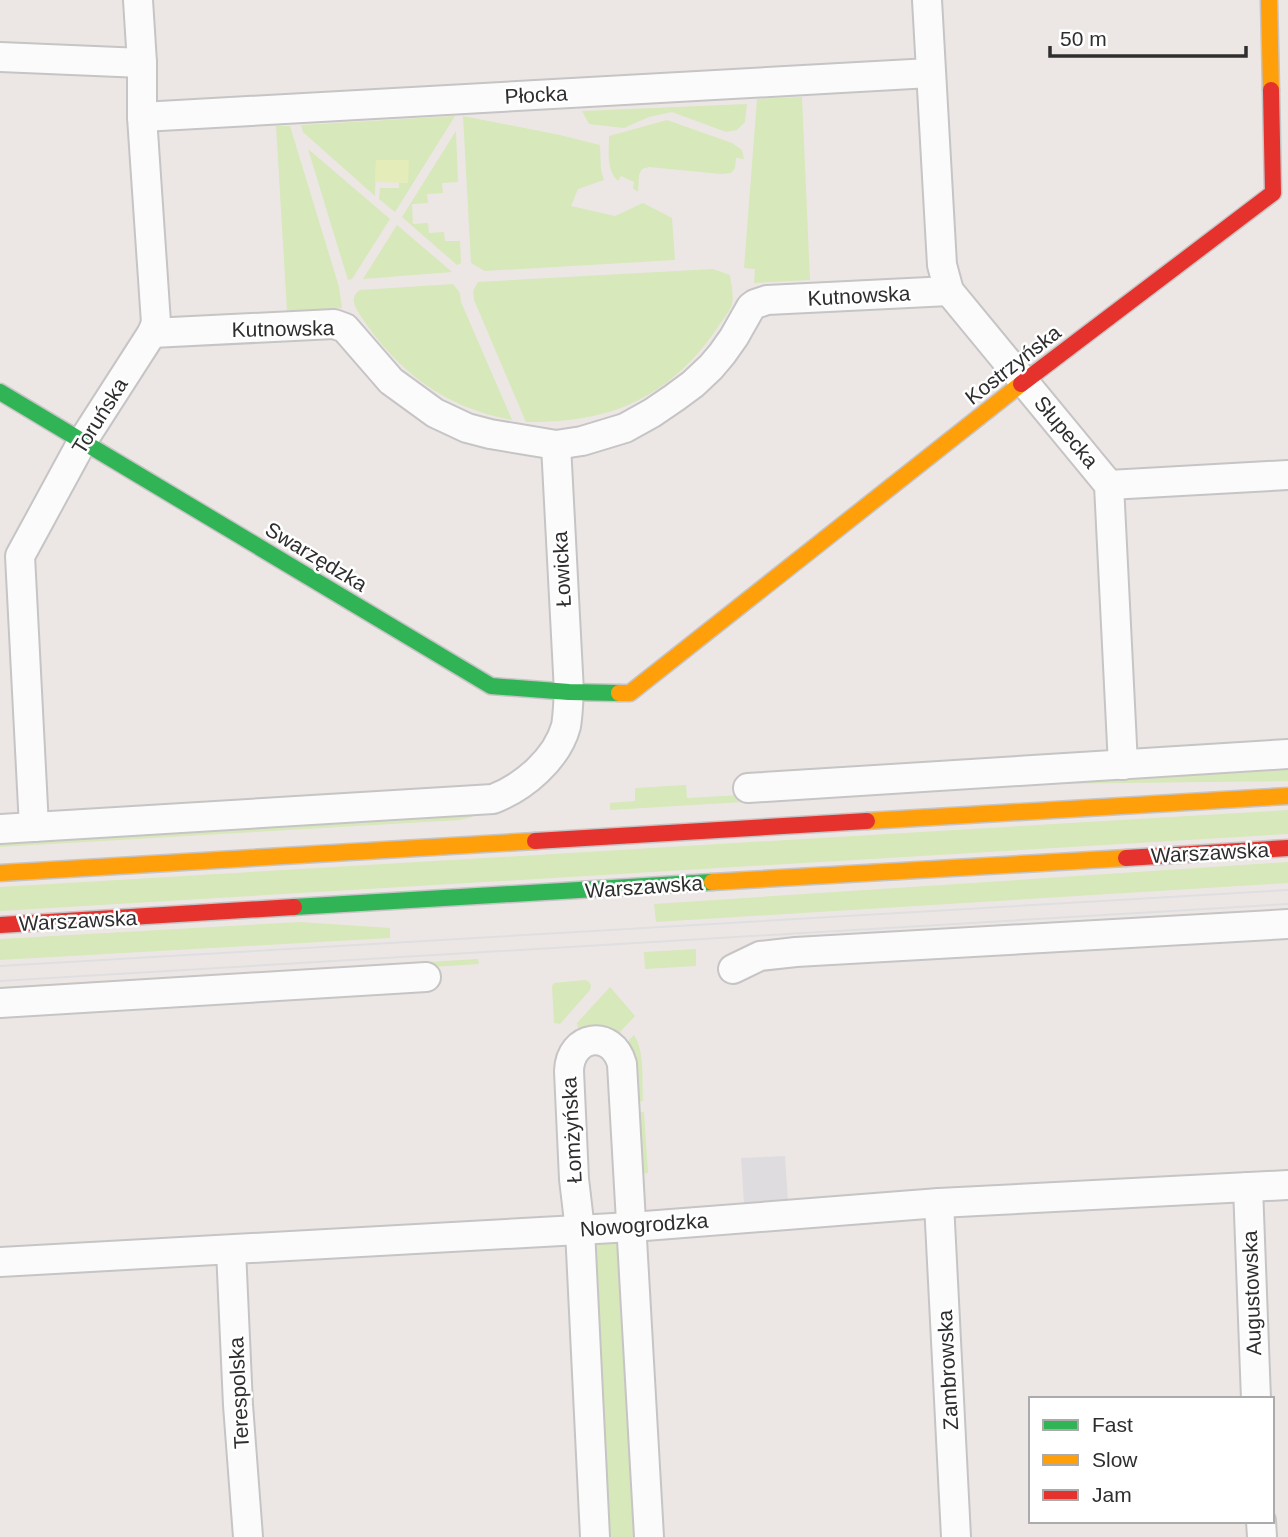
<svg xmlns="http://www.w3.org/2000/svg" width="1288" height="1537" font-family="Arial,sans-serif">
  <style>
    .industrial { fill: #dfdcdf }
    .green { fill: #d7e8bb }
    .pitch { fill: #e4ecb9 }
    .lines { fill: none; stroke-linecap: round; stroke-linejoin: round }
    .street-casing { stroke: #c6c4c5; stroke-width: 32 }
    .fast-casing { stroke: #c6c4c5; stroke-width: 19 }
    .slow-casing { stroke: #c6c4c5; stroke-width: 19 }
    .jam-casing { stroke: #c6c4c5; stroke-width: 19 }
    .street { stroke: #fcfbfb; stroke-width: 28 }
    .fast { stroke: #30b455; stroke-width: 16 }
    .slow { stroke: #ff9f0a; stroke-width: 16 }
    .jam { stroke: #e5322d; stroke-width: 16 }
    .tram { stroke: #dfdfe1; stroke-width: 2 }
    .labels { text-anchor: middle; stroke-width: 5; stroke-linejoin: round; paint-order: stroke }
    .street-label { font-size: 21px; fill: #2e2e2e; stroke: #fff }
  </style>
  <rect width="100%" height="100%" fill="#ece7e4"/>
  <!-- industrial -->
  <polygon class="industrial" points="785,1156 788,1201 744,1204 741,1158"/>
  <!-- green -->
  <g class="green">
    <polygon points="802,97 810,280 754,283 755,269 744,268 757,99"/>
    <polygon points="747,104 745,122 737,130 726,132 672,112 649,117 624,128 589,124 582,111"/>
    <polygon points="455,116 395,212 379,199 380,188 399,188 399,183 408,183 376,160 375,196 303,132 301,125"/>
    <polygon points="463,116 560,135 600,145 601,170 604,180 578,189 571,206 615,216 643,203 672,218 675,260 485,271 471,263"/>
    <path d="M667,120L732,143L742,150L744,159L736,158L735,168L731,173L721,174L649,167L642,169L639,175L638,192L633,188L634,182L621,176L618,181C606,170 609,151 609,136Z"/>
    <polygon points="276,126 290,126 339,287 342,308 287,311"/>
    <polygon points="456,131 458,182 442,183 443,193 427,194 428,203 412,204 413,224 428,223 429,233 444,232 445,241 460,241 461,263 457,265 402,217"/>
    <polygon points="308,149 390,219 352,279 348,280"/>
    <polygon points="397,225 452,272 363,279"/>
    <path d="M713,269L730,275C731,285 735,297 731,307C728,313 723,320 719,325C694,365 656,397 612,411C584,420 555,422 526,422L474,300L473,291L478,282Z"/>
    <path d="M453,284L460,293L461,302L512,420C446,408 399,373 362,318C356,309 348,298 360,290Z"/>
    <polygon points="1288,764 1288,781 1040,784 610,810 610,803 635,801 635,788 686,785 687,798"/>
    <polygon points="1288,810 1288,834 0,911 0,887"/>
    <polygon points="477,813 472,817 460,820 0,847 0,838"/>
    <polygon points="1288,862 1288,883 656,922 654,904"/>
    <polygon points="300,922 390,928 390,938 0,960 0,939"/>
    <polygon points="696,949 696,966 645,969 644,952"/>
    <polygon points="478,959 479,964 0,995 0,987"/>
    <polygon points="585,980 589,982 591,985 590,990 560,1024 554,1023 552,986 554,983"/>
    <path d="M610,987L635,1016L619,1033H617C605,1024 591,1023 578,1029L577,1023Z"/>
    <path d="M634,1035C645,1051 642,1083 643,1101L634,1102L627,1045L629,1040Z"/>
    <polygon points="634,1112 644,1112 648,1173 638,1174"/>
    <polygon points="597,1239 615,1239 620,1246 637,1537 604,1537 593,1244"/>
  </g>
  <!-- pitch -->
  <polygon class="pitch" points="376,160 409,160 408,183 375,182"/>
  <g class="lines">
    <!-- street casing -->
    <g class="street-casing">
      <g id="street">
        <polyline points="927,0 942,265 949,291 1109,485 1123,765"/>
        <polyline points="0,57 142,63"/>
        <polyline points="142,117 930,73"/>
        <polyline points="152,333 334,324 345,328 391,381 435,413 467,428 490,434 556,445 582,441 625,428 652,413 674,398 693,384 711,367 722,354 734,337 751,307 755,304 767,300 949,291"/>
        <polyline points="1109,485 1288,475"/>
        <polyline points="748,788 1288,754"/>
        <polyline points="34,827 20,556 82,442 152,333 156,323 142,117 142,63 138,0"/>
        <path d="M0,829L493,799C524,787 557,759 566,726C568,715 568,703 569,692L556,445"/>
        <polyline points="733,969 760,956 796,952 1288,924"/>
        <polyline points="0,1003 426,977"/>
        <polyline points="1248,1187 1256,1399"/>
        <polyline points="939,1203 956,1537"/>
        <polyline points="231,1250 238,1405 248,1537"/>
        <polyline points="0,1262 632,1227 939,1203 1288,1185"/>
        <polyline points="1261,1521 1262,1537"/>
        <path d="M595,1537L580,1230L574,1179L569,1071C570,1035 612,1028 622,1064L649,1537"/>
      </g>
    </g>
    <!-- fast casing -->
    <g class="fast-casing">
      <g id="fast">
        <polyline points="0,392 491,686 569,692 619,693"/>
        <polyline points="294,907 712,882"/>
      </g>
    </g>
    <!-- slow casing -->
    <g class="slow-casing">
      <g id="slow">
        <polyline points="1269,0 1271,90"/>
        <polyline points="619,693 630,693 1021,384"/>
        <polyline points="867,821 1288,796"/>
        <polyline points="0,873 535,841"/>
        <polyline points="712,882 1126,858"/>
      </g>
    </g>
    <!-- jam casing -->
    <g class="jam-casing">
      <g id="jam">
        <polyline points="1021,384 1273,193 1271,90"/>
        <polyline points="535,841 867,821"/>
        <polyline points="1126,858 1288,848"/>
        <polyline points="0,925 294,907"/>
      </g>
    </g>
    <!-- street -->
    <use href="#street" class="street"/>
    <!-- fast -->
    <use href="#fast" class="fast"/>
    <!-- slow -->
    <use href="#slow" class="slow"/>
    <!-- jam -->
    <use href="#jam" class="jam"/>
    <!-- tram -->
    <g class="tram">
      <polyline points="0,966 1288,890"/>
      <polyline points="0,981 1288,904"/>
    </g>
  </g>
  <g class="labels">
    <!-- street labels -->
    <g class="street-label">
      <text transform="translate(536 95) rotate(-3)" y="7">Płocka</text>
      <text transform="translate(859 296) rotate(-3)" y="7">Kutnowska</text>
      <text transform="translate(283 329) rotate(-1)" y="7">Kutnowska</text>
      <text transform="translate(1013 365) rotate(-38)" y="7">Kostrzyńska</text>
      <text transform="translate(100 416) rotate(-58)" y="7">Toruńska</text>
      <text transform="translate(1066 432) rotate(50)" y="7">Słupecka</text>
      <text transform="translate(316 557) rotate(31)" y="7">Swarzędzka</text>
      <text transform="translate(562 569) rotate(-93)" y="7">Łowicka</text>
      <text transform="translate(1210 853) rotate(-3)" y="7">Warszawska</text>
      <text transform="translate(644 887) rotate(-4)" y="7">Warszawska</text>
      <text transform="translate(78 921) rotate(-3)" y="7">Warszawska</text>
      <text transform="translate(572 1130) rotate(-93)" y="7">Łomżyńska</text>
      <text transform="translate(644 1225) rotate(-4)" y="7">Nowogrodzka</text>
      <text transform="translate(1252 1293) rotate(-92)" y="7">Augustowska</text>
      <text transform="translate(948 1370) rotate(-93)" y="7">Zambrowska</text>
      <text transform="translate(239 1393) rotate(-93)" y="7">Terespolska</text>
    </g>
  </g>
  <!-- legend -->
  <rect x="1029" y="1397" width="245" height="126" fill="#ffffff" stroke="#ababab" stroke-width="2"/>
  <rect x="1043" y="1420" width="35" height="10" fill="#30b455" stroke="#ababab" stroke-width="2"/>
  <text x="1092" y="1432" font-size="21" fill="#2e2e2e">Fast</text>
  <rect x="1043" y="1455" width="35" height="10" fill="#ff9f0a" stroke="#ababab" stroke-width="2"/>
  <text x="1092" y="1467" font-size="21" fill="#2e2e2e">Slow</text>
  <rect x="1043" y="1490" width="35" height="10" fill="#e5322d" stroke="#ababab" stroke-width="2"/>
  <text x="1092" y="1502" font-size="21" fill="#2e2e2e">Jam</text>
  <!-- scale -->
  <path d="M1050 46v10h196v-10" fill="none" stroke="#2e2e2e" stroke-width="3.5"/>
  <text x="1060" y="46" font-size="21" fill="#2e2e2e" stroke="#ffffff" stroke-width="5" paint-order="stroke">50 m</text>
</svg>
